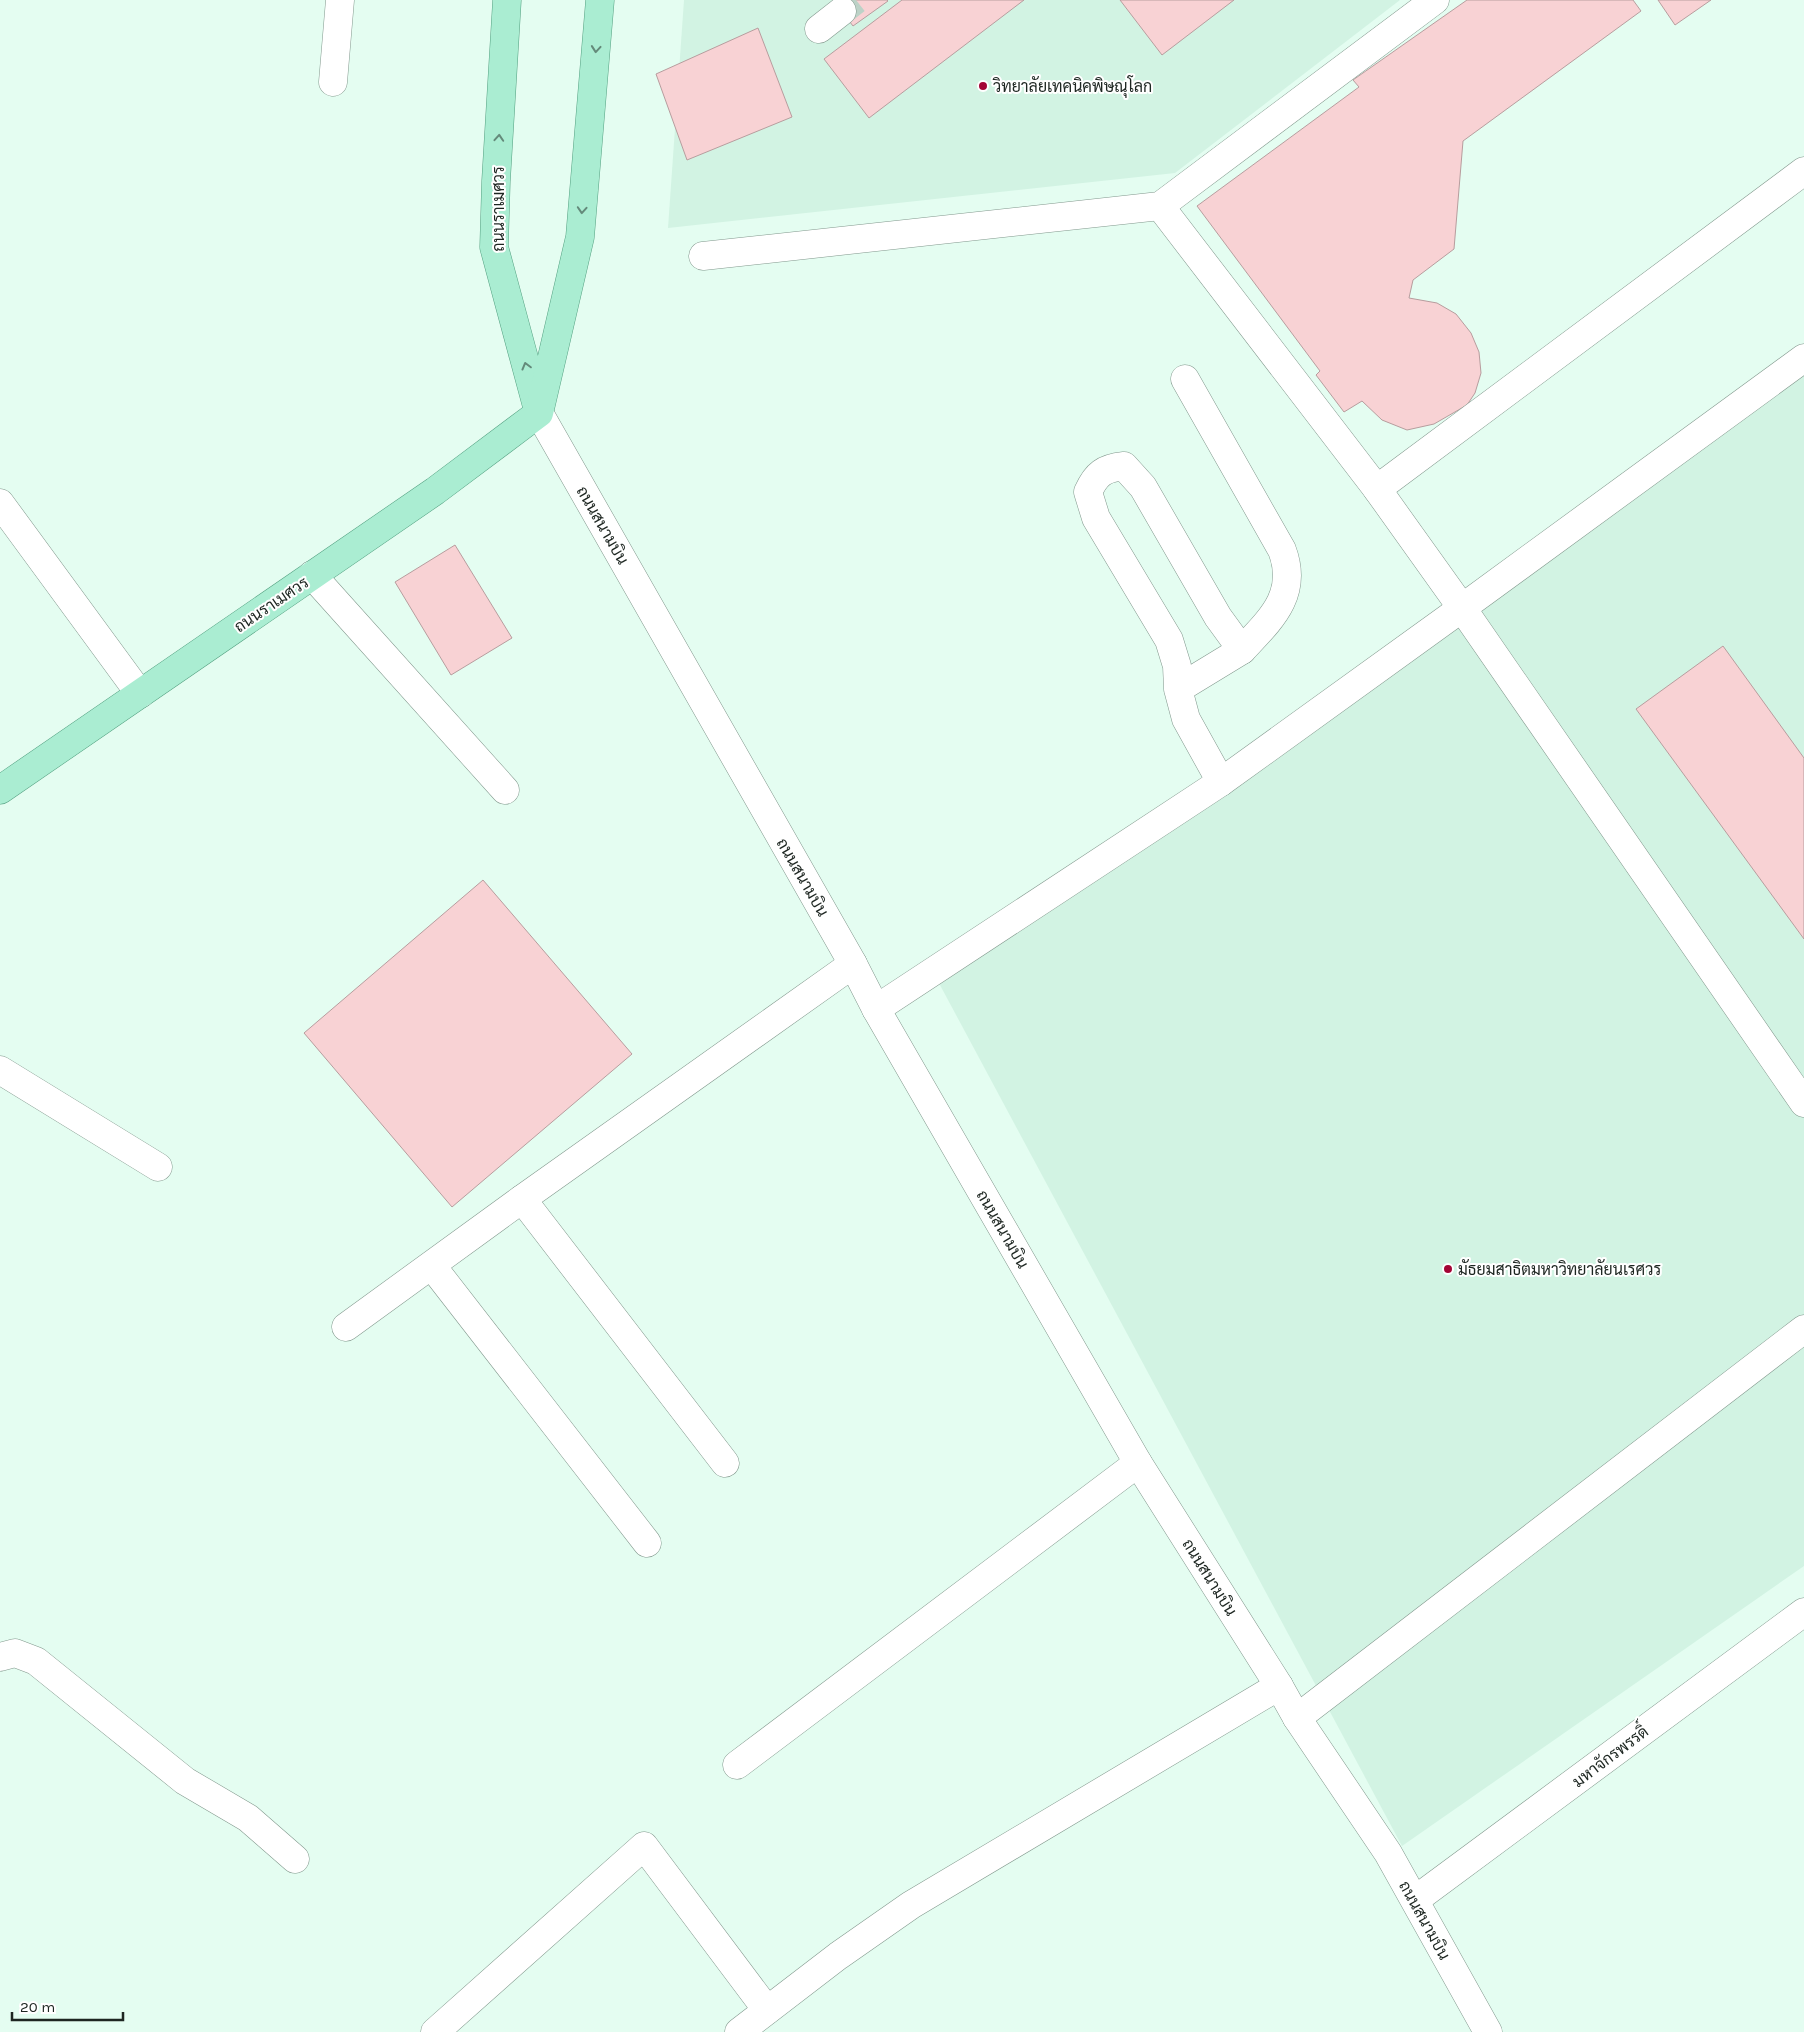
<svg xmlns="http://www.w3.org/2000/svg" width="1804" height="2032" font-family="Karla,Sarabun,sans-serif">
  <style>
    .built { fill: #d2f3e3 }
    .building { fill: #f8d2d4; stroke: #b79d9e }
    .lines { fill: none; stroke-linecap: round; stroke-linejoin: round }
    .minor-tunnel { stroke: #bcd2c7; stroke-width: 28; stroke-dasharray: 28 14; stroke-linecap: butt }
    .minor-casing { stroke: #82988d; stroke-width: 29 }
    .major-casing { stroke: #54a081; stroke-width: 29 }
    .minor { stroke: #fff; stroke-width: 28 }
    .major { stroke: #aaedd2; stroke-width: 28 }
    .oneway { stroke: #648a7a }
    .poi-dot { fill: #a30435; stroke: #fff; stroke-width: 2 }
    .labels { text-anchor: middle; stroke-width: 4; stroke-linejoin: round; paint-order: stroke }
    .poi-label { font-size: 16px; fill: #1d2621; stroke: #fff; text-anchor: start }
    .street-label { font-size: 16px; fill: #1d2621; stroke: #fff }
  </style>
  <rect width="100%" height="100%" fill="#e4fdf1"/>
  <!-- built -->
  <g class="built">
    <polygon points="684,0 1400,0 1175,173 668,228"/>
    <polygon points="1804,358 1804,1566 1402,1846 933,972"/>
  </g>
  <!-- building -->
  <g class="building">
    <polygon points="833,0 887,0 888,1 853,26"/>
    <polygon points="902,0 1024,0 869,118 824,59"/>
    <polygon points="1120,0 1234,0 1162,55"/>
    <polygon points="1467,0 1633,0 1641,11 1463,141 1454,249 1413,280 1409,298 1437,303 1456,314 1471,333 1479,352 1481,373 1475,393 1467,405 1434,424 1407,430 1382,420 1362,401 1344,412 1316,375 1320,371 1197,206 1359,87 1353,80"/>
    <polygon points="1658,0 1711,0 1675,25"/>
    <polygon points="758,28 792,117 687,160 656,74"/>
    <polygon points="455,545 512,638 451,675 395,582"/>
    <polygon points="1723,646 1804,758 1804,939 1636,709"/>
    <polygon points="483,880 632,1054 452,1207 304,1033"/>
  </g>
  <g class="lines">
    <!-- minor-tunnel -->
    <polyline class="minor-tunnel" points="842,11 856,0"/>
    <!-- minor casing -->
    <g class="minor-casing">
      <g id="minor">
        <polyline points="819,29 842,11"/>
        <polyline points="333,82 340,0"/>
        <polyline points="1160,206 1377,489 1462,608 1804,1103"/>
        <polyline points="703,256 1160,206 1435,0"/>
        <path d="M1185,379L1282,550C1299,595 1270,620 1242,650"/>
        <polyline points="539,413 853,964 876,1009 1138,1463 1279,1686 1297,1718 1388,1853 1488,2032"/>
        <polyline points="1377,489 1804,171"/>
        <polyline points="0,503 140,694"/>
        <polyline points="312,575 505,790"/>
        <path d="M1178,689L1242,650L1218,617L1143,487L1124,466C1104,468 1096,474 1088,492L1096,518L1169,640L1177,666L1178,689L1186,719L1221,782"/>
        <polyline points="876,1009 1221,782 1462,608 1804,358"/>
        <polyline points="0,1070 158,1167"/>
        <polyline points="522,1199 725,1463"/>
        <polyline points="432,1266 647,1543"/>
        <polyline points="346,1327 522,1199 853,964"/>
        <polyline points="0,1657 15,1653 36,1661 185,1781 248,1818 295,1859"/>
        <polyline points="1297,1718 1804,1329"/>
        <polyline points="737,1765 1138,1463"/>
        <polyline points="1415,1900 1804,1612"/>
        <polyline points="435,2032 644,1846 767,2010"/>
        <polyline points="739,2032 838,1956 911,1905 1279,1686"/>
      </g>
    </g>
    <!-- major casing -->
    <g class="major-casing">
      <g id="major">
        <polyline points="507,0 496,181 494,247 538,410"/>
        <polyline points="0,790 435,491 539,413 580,237 600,0"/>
      </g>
    </g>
    <!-- minor -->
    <use href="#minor" class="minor"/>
    <!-- major -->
    <use href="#major" class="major"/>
  </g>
  <!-- one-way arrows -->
  <defs><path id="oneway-chevron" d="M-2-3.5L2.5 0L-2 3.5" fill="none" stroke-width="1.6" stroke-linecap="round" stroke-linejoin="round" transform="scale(1.25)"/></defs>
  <g class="oneway">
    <use href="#oneway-chevron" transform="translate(596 49) rotate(95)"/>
    <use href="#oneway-chevron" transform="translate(499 138) rotate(-86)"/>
    <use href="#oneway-chevron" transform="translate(582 210) rotate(94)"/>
    <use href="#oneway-chevron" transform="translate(526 366) rotate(-105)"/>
  </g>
  <!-- markers -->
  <g class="poi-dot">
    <circle cx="983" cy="86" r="5"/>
    <circle cx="1448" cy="1269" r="5"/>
  </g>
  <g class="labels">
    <!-- poi labels -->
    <g class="poi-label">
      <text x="993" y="92">วิทยาลัยเทคนิคพิษณุโลก</text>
      <text x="1458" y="1275">มัธยมสาธิตมหาวิทยาลัยนเรศวร</text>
    </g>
    <!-- street labels -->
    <g class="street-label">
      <text transform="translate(498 209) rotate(-90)" y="6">ถนนราเมศวร</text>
      <text transform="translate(603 525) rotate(60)" y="6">ถนนสนามบิน</text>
      <text transform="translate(271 604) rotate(-34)" y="6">ถนนราเมศวร</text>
      <text transform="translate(803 877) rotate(60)" y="6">ถนนสนามบิน</text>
      <text transform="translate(1003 1229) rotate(60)" y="6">ถนนสนามบิน</text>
      <text transform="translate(1210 1577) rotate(58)" y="6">ถนนสนามบิน</text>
      <text transform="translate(1610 1756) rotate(-37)" y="6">มหาจักรพรรดิ์</text>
      <text transform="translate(1425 1920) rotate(61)" y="6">ถนนสนามบิน</text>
    </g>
  </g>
  <!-- scale -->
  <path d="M12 2012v8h111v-8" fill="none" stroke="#1d2621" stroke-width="2.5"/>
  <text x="20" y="2012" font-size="15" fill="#1d2621" stroke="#ffffff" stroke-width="4" paint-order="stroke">20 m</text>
</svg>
